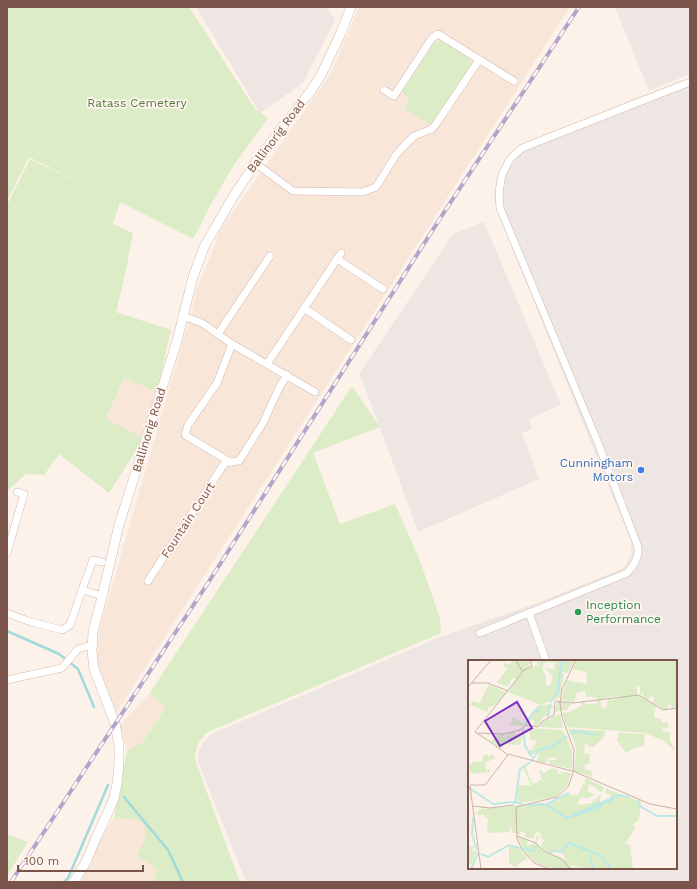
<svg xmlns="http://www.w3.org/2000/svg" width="697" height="889" font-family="'Work Sans',sans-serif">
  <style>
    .residential { fill: #f8e6d9 }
    .industrial { fill: #eee6e2; fill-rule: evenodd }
    .green { fill: #dbecc6 }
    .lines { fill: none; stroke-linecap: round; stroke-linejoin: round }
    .stream { stroke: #a1dadb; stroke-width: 2.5 }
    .minor-casing { stroke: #d3bab0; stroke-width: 8 }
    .tertiary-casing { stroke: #d3bab0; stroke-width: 10 }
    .minor { stroke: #fff; stroke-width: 7 }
    .tertiary { stroke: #fff; stroke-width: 9 }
    .rail-casing { stroke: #b3a5c9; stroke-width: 4 }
    .rail { stroke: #fff7f0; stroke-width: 2.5; stroke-dasharray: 8; stroke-linecap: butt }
    .shop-dot { fill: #3f7fe0; stroke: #fff7f0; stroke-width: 1.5 }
    .leisure-dot { fill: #2e9e5b; stroke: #fff7f0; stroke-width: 1.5 }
    .labels { text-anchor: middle; stroke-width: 3.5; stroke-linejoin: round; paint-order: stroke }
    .park-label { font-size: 12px; fill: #597a3f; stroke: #fff7f0 }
    .street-label { font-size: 12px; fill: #7a544a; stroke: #fff7f0 }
    .shop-label { font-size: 12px; fill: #366cbe; stroke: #fff7f0; text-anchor: end }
    .leisure-label { font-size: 12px; fill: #27864d; stroke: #fff7f0; text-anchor: start }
    .inset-river { fill: none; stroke: #bbe9e8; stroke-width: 2 }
    .inset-road { fill: none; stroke: #c9b3a9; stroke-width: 1 }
    .view { fill: #7b2cbf; fill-opacity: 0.15; stroke: #7b2cbf; stroke-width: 2 }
    .inset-edge { fill: none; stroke: #7a544a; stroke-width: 2 }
  </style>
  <rect width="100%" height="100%" fill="#fdf2e9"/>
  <!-- residential -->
  <g class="residential">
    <polygon points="359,7 570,7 116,713 97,665 96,641 192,311 196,292 222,227 330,75"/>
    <polygon points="124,378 157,392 144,438 106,420"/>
    <polygon points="149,694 166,707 142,743 127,751 120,725"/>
    <polygon points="114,818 140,820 145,828 145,839 138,856 159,869 153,882 80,882 102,835"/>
  </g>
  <!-- industrial -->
  <g class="industrial">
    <polygon points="196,7 327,7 335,20 303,83 260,113"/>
    <polygon points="615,7 690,7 690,74 649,91"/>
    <path d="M690,78V882H246L198,762V752L203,743L211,734L440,637L534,604L624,568L632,554L630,539L497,211L494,194L497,176L506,160L519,147L633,99ZM469,661H676V868H469Z"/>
    <polygon points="484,222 561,405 529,419 532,429 522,433 539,479 418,532 380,427 359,374 453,234"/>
  </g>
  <!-- green -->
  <g class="green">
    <polygon points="7,7 189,7 255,109 268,118 234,165 210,206 193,239 120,202 113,224 133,233 125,275 116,312 171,330 157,392 124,378 106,419 144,438 109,493 59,454 44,475 26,474 7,491 7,205 30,159 93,189 29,157 7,201"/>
    <polygon points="439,41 446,43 470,59 471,65 430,125 404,108 410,99 402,92 434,43"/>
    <path d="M352,386L380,427L313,453L340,524L395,504L420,561L440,618L441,633L208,732C198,740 196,747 195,760L240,882H153L158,869L137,856L145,839V828L139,820L114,818L127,751L142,743L166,707L149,694Z"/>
    <polygon points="7,834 28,842 7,876"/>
  </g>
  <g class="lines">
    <!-- stream -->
    <g class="stream">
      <polyline points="7,631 59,654 78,669 94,707"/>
      <polyline points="124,797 168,850 183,882"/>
      <polyline points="64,882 68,878 108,785"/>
    </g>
    <!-- minor casing -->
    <g class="minor-casing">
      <g id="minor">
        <polyline points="384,90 394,96 432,38 438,34 514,81"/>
        <polyline points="255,163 293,191 363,192 376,187 396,155 402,148 414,136 432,129 438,121 479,60"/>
        <polyline points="337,259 383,289"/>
        <polyline points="304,308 351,340"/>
        <polyline points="183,316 202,323 232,344 315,392"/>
        <polyline points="218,334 270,256"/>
        <polyline points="267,364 341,253"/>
        <polyline points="230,462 185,435 188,425 217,383 232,344"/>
        <polyline points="7,553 24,494 17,492"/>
        <polyline points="148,581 224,464 230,462 239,461 263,423 280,386 287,375"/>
        <polyline points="82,590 93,560 102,562"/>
        <polyline points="7,613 31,622 62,630 70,625 82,590 103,596"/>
        <polyline points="529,613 546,661"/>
        <path d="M480,633L627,573C634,565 639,558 638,547L598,443L500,208L499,192L502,175L510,159L522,148L690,82"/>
        <polyline points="7,680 62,668 78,649 92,645"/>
      </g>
    </g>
    <!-- tertiary casing -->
    <g class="tertiary-casing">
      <polyline id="tertiary" points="74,882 86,862 96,838 109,810 114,798 117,784 119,765 119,746 115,723 94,669 92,651 93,631 100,605 119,525 177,341 193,277 204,247 233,197 258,159 310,92 320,77 340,35 351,7"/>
    </g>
    <!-- minor -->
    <use href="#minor" class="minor"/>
    <!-- tertiary -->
    <use href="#tertiary" class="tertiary"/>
    <!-- rail casing -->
    <g class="rail-casing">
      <polyline id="rail" points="11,882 208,583 441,217 579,7"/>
    </g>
    <!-- rail -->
    <use href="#rail" class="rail"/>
  </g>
  <!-- markers -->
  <circle class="shop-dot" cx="641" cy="470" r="4"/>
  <circle class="leisure-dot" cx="578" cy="612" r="4"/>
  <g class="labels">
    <!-- park labels -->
    <g class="park-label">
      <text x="137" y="107">Ratass Cemetery</text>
    </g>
    <!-- street labels -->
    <g class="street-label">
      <text transform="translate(276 136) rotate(-53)" y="4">Ballinorig Road</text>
      <text transform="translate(149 430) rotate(-73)" y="4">Ballinorig Road</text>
      <text transform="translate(188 520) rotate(-57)" y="4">Fountain Court</text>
    </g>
    <!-- shop labels -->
    <g class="shop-label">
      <text x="633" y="467">Cunningham<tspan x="633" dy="14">Motors</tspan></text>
    </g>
    <!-- leisure labels -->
    <g class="leisure-label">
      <text x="586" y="609">Inception<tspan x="586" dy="14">Performance</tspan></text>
    </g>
  </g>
  <!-- overview -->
  <g transform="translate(468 660)">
    <rect width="209" height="209" fill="#fdf2e9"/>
    <path d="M44,0H62L61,7L56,10L70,5L68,2L71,0H107L100,13L93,12L96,15L92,37L73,45L40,32L48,20L45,18L39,27L29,22L40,8L35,6L37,3L42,5ZM78,2L87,3L86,10L77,8L85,17L82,26L77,25L78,17L74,8H77L74,6ZM109,0H209V48L204,49L203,45H200V49L196,50L185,43L186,37L182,36L180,40L175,36L176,33L172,34V27L169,24V35L188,46L186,57L193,59L194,63L199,62L201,68H195V71L202,73V80L207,90L194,80L177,73L99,67L94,53L102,52L114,45L113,42L117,41V44H128V47L129,40H133V46L138,49L140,39L146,40L153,36L144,37L143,34V37L130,40L127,36L125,40V37H117L118,31L109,33L106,42L93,40L99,20L119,24L118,12L105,9ZM21,24L38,33L26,46L20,47V52L2,45L4,41L12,43ZM89,42H94L104,44L98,50L86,52ZM84,44L85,48H82L80,56L75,57L71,65L66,66V60L63,59L56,66L38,65H42L45,57L55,63L63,57L69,46ZM92,54L95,68L72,67L75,61L81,59L82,61L83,57ZM61,68L95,70L104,90V109L81,104V100H88L89,97L80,98L78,103L69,101L72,92L61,95L59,92L67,87L62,86H67L69,80L59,79H62ZM100,69L138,71L135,78L124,88L117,83L116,93L122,94L121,103L116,105L117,109L124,111V117L106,111L108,91L106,80ZM42,72H47V74L55,77L52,85L36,84L32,89L23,81L30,75L36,74L37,78ZM151,73L177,74L176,86L166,88L158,93L149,80ZM16,94L22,97L21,94L24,96L25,93L27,98L17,103L18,110L22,109L23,104L22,112L4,114L0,107L5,102L14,101ZM57,105L64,123H70V120H74L71,109L76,113L84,108L90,110V114L94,112L103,113L99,125L88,137L51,143L47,142L49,128L52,125L63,126L55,107ZM118,118L136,127L134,133L122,124L120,126L116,121ZM116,123L121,127L119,132L127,134L121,138L113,137L109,145L123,143L133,134L132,142L141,140L143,134H138L137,128L173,142L171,160L166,164L164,167H168L157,184L162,185L165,209H114L113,207L110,209L109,206L104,205L102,209H88L68,203L56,192L50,177L60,180L59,186L67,183L69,175L71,177L68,183L75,191L95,200H100L97,199L94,191L83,190V193L76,190L73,186L75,181H79L72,178L74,174L69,172V170L65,179L57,177V173L52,171V174L45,173L42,164L41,171L43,172L19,173L20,159L15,154L12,156L8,153L14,149L74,143L79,145L90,140L93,142L92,139L101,134L110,135ZM41,185L50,187L59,199L51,203L49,207L41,204ZM0,186H6L4,191H9L4,204H0Z" fill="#dbecc6" fill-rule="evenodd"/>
    <path class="inset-river" d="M82,43L90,32L93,4L98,0M80,58L82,44M58,64L66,51H70L73,46M55,68L57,86L64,97M102,74L106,71L130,75M64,100L71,90L85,86L99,76M0,127L25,144L44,142L55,144M170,140L172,146L189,156H209M47,143L52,109L63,102M60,145L76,144L100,158L150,135L162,137M72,145L79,144L101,133M126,149L146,138M5,157L4,174L9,190M102,157L125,149M54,188L65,191L70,186M82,193L84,191L94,192L101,183L134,196L136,202L141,205L140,209M13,194L20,197L41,185L51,188M122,194L125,209M3,209L10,193"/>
    <path class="inset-road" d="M48,0L54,11M55,11L64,6L62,0M3,23H20L40,31M0,27L23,0M87,41L105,43L171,35L195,50L209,48M7,72L56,10M7,72L21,81M10,73L36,74L52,70L58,65L70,67L75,61L86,55L87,42M21,81L40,95M40,94L104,111M105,111L106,90L94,57L92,43L94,29L108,0M106,111L104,112L105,111L182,144L209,149M2,125H17L40,95M2,126L13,209M5,146L22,148L46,145M48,147L49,178L54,190L66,203L82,209M48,147L89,137L100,127L105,113M49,176L68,183L76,191L94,199L101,208L108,209"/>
    <path class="view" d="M49,42L64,68L32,86L17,61Z"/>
    <rect width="209" height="209" class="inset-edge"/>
  </g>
  <!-- border -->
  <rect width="697" height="889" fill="none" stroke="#7a544a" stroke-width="16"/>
  <!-- scale -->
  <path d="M18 865v6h125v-6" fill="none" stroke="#7a544a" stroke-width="2"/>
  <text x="24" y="865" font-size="12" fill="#7a544a" stroke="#fff7f0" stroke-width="3" paint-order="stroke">100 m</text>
</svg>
